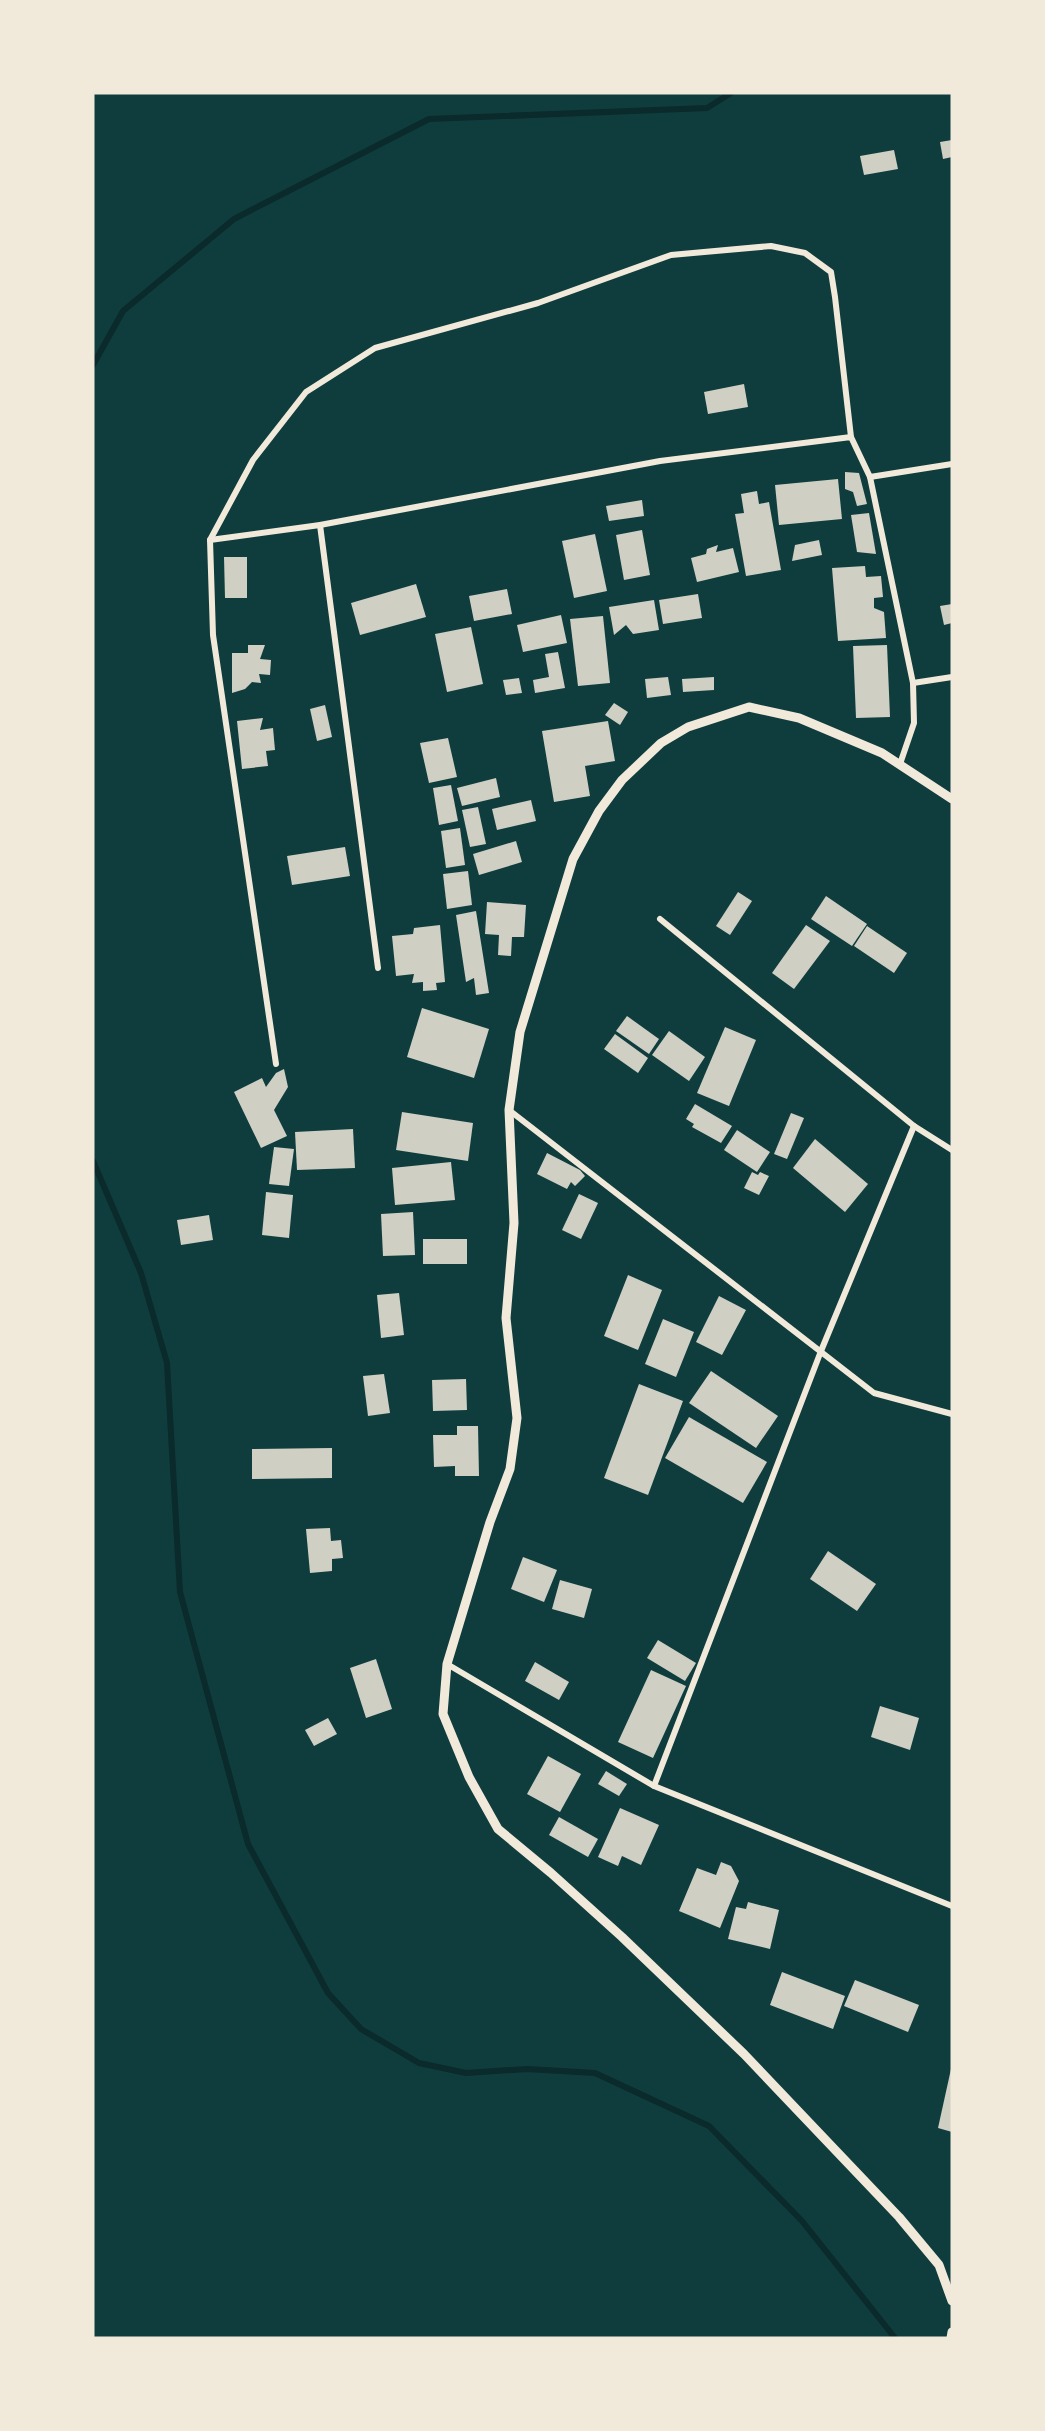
<svg xmlns="http://www.w3.org/2000/svg" width="1045" height="2431" font-family="'Source Sans 3',sans-serif">
  <style>
    .lines { fill: none; stroke-linecap: round; stroke-linejoin: round }
    .stream { stroke: #0a2a2b; stroke-width: 6 }
    .building { fill: #cfcfc3 }
    .minor { stroke: #f1e9da; stroke-width: 6 }
    .tertiary { stroke: #f1e9da; stroke-width: 9 }
  </style>
  <rect width="100%" height="100%" fill="#0f3d3e"/>
  <g class="lines">
    <!-- stream -->
    <g class="stream">
      <polyline points="93,365 123,311 234,219 429,119 707,108 731,93"/>
      <polyline points="93,1161 141,1273 167,1363 180,1592 248,1844 328,1993 361,2029 419,2063 466,2073 527,2069 595,2073 709,2126 802,2221 895,2338"/>
    </g>
  </g>
  <!-- building -->
  <g class="building">
    <polygon points="952,140 952,157 943,159 940,142"/>
    <polygon points="894,150 898,169 864,175 860,156"/>
    <polygon points="744,384 748,407 708,414 704,392"/>
    <polygon points="845,472 859,473 867,504 857,506 853,492 845,489"/>
    <polygon points="838,479 842,519 779,525 775,485"/>
    <polygon points="757,491 759,504 769,502 781,570 746,576 735,514 744,513 741,494"/>
    <polygon points="642,500 644,516 609,521 606,506"/>
    <polygon points="869,513 876,554 857,552 851,515"/>
    <polygon points="642,530 650,575 624,580 616,535"/>
    <polygon points="595,534 607,591 574,598 562,541"/>
    <polygon points="819,540 822,555 792,561 795,545"/>
    <polygon points="718,545 716,552 733,548 739,572 697,582 691,558 706,554 707,549"/>
    <polygon points="224,557 247,557 247,598 225,598"/>
    <polygon points="865,566 866,577 881,576 883,597 874,598 874,608 884,612 886,638 838,641 832,568"/>
    <polygon points="416,584 426,617 360,635 351,603"/>
    <polygon points="507,589 512,614 474,621 469,596"/>
    <polygon points="698,594 702,618 663,624 659,600"/>
    <polygon points="654,600 659,630 633,634 626,625 614,635 609,607"/>
    <polygon points="952,604 952,623 944,625 940,606"/>
    <polygon points="561,615 567,643 523,652 517,625"/>
    <polygon points="603,616 610,683 578,686 570,619"/>
    <polygon points="471,627 483,684 447,692 435,634"/>
    <polygon points="248,645 265,645 260,659 271,660 270,675 259,674 261,683 252,682 245,689 232,693 232,653 248,653"/>
    <polygon points="887,645 890,717 856,718 853,646"/>
    <polygon points="558,652 565,688 535,693 533,680 549,677 545,654"/>
    <polygon points="668,677 671,695 647,698 645,679"/>
    <polygon points="714,677 714,690 683,692 682,679"/>
    <polygon points="519,678 522,693 506,695 503,680"/>
    <polygon points="614,703 628,712 620,725 605,715"/>
    <polygon points="325,705 332,737 317,741 310,709"/>
    <polygon points="263,718 260,730 273,728 275,750 266,751 268,766 242,769 237,721"/>
    <polygon points="608,721 615,761 585,766 590,796 554,802 542,731"/>
    <polygon points="448,738 457,777 429,783 420,743"/>
    <polygon points="496,778 500,797 462,806 457,788"/>
    <polygon points="451,785 458,821 439,825 433,788"/>
    <polygon points="531,800 536,821 497,830 492,809"/>
    <polygon points="478,807 486,844 470,847 462,810"/>
    <polygon points="460,828 465,865 446,868 441,831"/>
    <polygon points="516,841 522,862 479,875 473,854"/>
    <polygon points="345,847 350,876 292,885 287,856"/>
    <polygon points="468,871 472,905 447,909 443,874"/>
    <polygon points="738,892 752,901 730,935 716,926"/>
    <polygon points="826,896 867,924 852,946 811,919"/>
    <polygon points="487,902 526,905 524,937 512,937 511,956 498,955 499,935 485,934"/>
    <polygon points="476,911 489,993 476,995 474,978 466,982 456,915"/>
    <polygon points="440,925 445,982 436,983 437,990 423,991 423,982 412,983 414,974 396,976 392,936 413,934 414,928"/>
    <polygon points="806,925 830,941 794,989 772,973"/>
    <polygon points="867,926 907,953 894,973 854,946"/>
    <polygon points="422,1008 489,1029 474,1078 407,1057"/>
    <polygon points="627,1016 659,1039 649,1054 616,1031"/>
    <polygon points="725,1027 756,1040 729,1106 697,1093"/>
    <polygon points="669,1031 705,1057 689,1081 652,1055"/>
    <polygon points="615,1034 648,1058 638,1073 604,1049"/>
    <polygon points="284,1069 288,1087 274,1110 287,1136 261,1148 234,1092 262,1078 266,1087 276,1073"/>
    <polygon points="695,1104 732,1126 721,1143 692,1127 694,1124 686,1119"/>
    <polygon points="402,1112 473,1123 468,1161 396,1150"/>
    <polygon points="791,1113 804,1118 787,1159 774,1154"/>
    <polygon points="353,1129 355,1168 297,1170 295,1132"/>
    <polygon points="737,1130 770,1152 757,1172 724,1150"/>
    <polygon points="815,1139 868,1184 845,1212 793,1168"/>
    <polygon points="274,1147 294,1149 289,1186 269,1184"/>
    <polygon points="547,1153 580,1170 585,1176 575,1186 571,1182 567,1189 537,1174"/>
    <polygon points="451,1162 455,1200 395,1205 392,1168"/>
    <polygon points="752,1172 758,1175 760,1172 769,1176 759,1195 744,1188"/>
    <polygon points="266,1192 293,1195 289,1238 262,1235"/>
    <polygon points="579,1194 598,1203 581,1239 562,1230"/>
    <polygon points="413,1212 415,1255 383,1256 381,1214"/>
    <polygon points="209,1215 213,1240 181,1245 177,1220"/>
    <rect x="423" y="1239" width="44" height="25"/>
    <polygon points="628,1275 662,1290 638,1350 604,1336"/>
    <polygon points="399,1293 404,1335 381,1338 377,1295"/>
    <polygon points="719,1296 746,1310 722,1355 696,1342"/>
    <polygon points="663,1319 694,1332 676,1377 645,1364"/>
    <polygon points="711,1371 778,1416 756,1448 689,1403"/>
    <polygon points="384,1374 390,1413 368,1416 363,1376"/>
    <polygon points="466,1379 467,1410 433,1411 432,1380"/>
    <polygon points="639,1384 683,1401 648,1495 604,1478"/>
    <polygon points="689,1417 767,1462 743,1503 665,1458"/>
    <polygon points="457,1426 478,1426 479,1476 455,1476 455,1466 434,1467 433,1435 457,1435"/>
    <polygon points="332,1448 332,1478 252,1479 252,1449"/>
    <polygon points="330,1528 331,1541 341,1540 343,1558 332,1559 332,1571 310,1573 306,1529"/>
    <polygon points="828,1551 876,1584 857,1611 810,1579"/>
    <polygon points="523,1557 557,1570 544,1602 511,1589"/>
    <polygon points="560,1580 592,1589 584,1618 552,1609"/>
    <polygon points="658,1640 696,1663 685,1681 647,1658"/>
    <polygon points="376,1659 392,1709 366,1718 350,1668"/>
    <polygon points="535,1662 569,1682 559,1700 525,1681"/>
    <polygon points="651,1670 686,1686 653,1758 618,1742"/>
    <polygon points="880,1706 919,1718 910,1750 871,1737"/>
    <polygon points="328,1718 337,1734 314,1746 305,1730"/>
    <polygon points="548,1756 581,1774 560,1812 527,1794"/>
    <polygon points="606,1771 627,1784 619,1796 598,1784"/>
    <polygon points="620,1808 659,1825 641,1865 622,1856 618,1866 598,1857"/>
    <polygon points="559,1817 598,1839 588,1857 549,1835"/>
    <polygon points="721,1862 731,1866 739,1881 720,1928 679,1911 697,1868 716,1875"/>
    <polygon points="748,1902 779,1910 770,1949 728,1939 736,1907 746,1909"/>
    <polygon points="782,1972 845,1996 833,2029 770,2005"/>
    <polygon points="855,1980 919,2005 908,2032 844,2006"/>
    <polygon points="951,2069 952,2069 952,2132 938,2128"/>
  </g>
  <g class="lines">
    <!-- minor -->
    <g class="minor">
      <polyline points="870,477 952,464"/>
      <polyline points="320,525 378,968"/>
      <polyline points="210,540 320,525 660,461 851,437 870,477 913,683 914,723 900,764"/>
      <polyline points="913,683 952,677"/>
      <polyline points="660,919 914,1126 952,1150"/>
      <polyline points="276,1064 213,635 210,540 253,460 306,392 375,348 538,303 671,255 771,246 805,253 831,272 835,297 851,437"/>
      <polyline points="509,1110 874,1393 952,1414"/>
      <polyline points="447,1664 654,1786 952,1906"/>
      <polyline points="654,1786 821,1351 914,1126"/>
    </g>
    <!-- tertiary -->
    <g class="tertiary">
      <polyline points="952,799 882,753 799,718 749,707 688,727 661,743 622,780 599,811 573,859 520,1032 509,1110 514,1223 506,1318 517,1418 510,1469 490,1522 447,1664 443,1714 469,1777 498,1829 551,1873 622,1937 744,2054 899,2217 939,2265 952,2301"/>
      <polyline points="951,2338 952,2332"/>
    </g>
  </g>
  <!-- border -->
  <rect width="1045" height="2431" fill="none" stroke="#f1e9da" stroke-width="189"/>
</svg>
